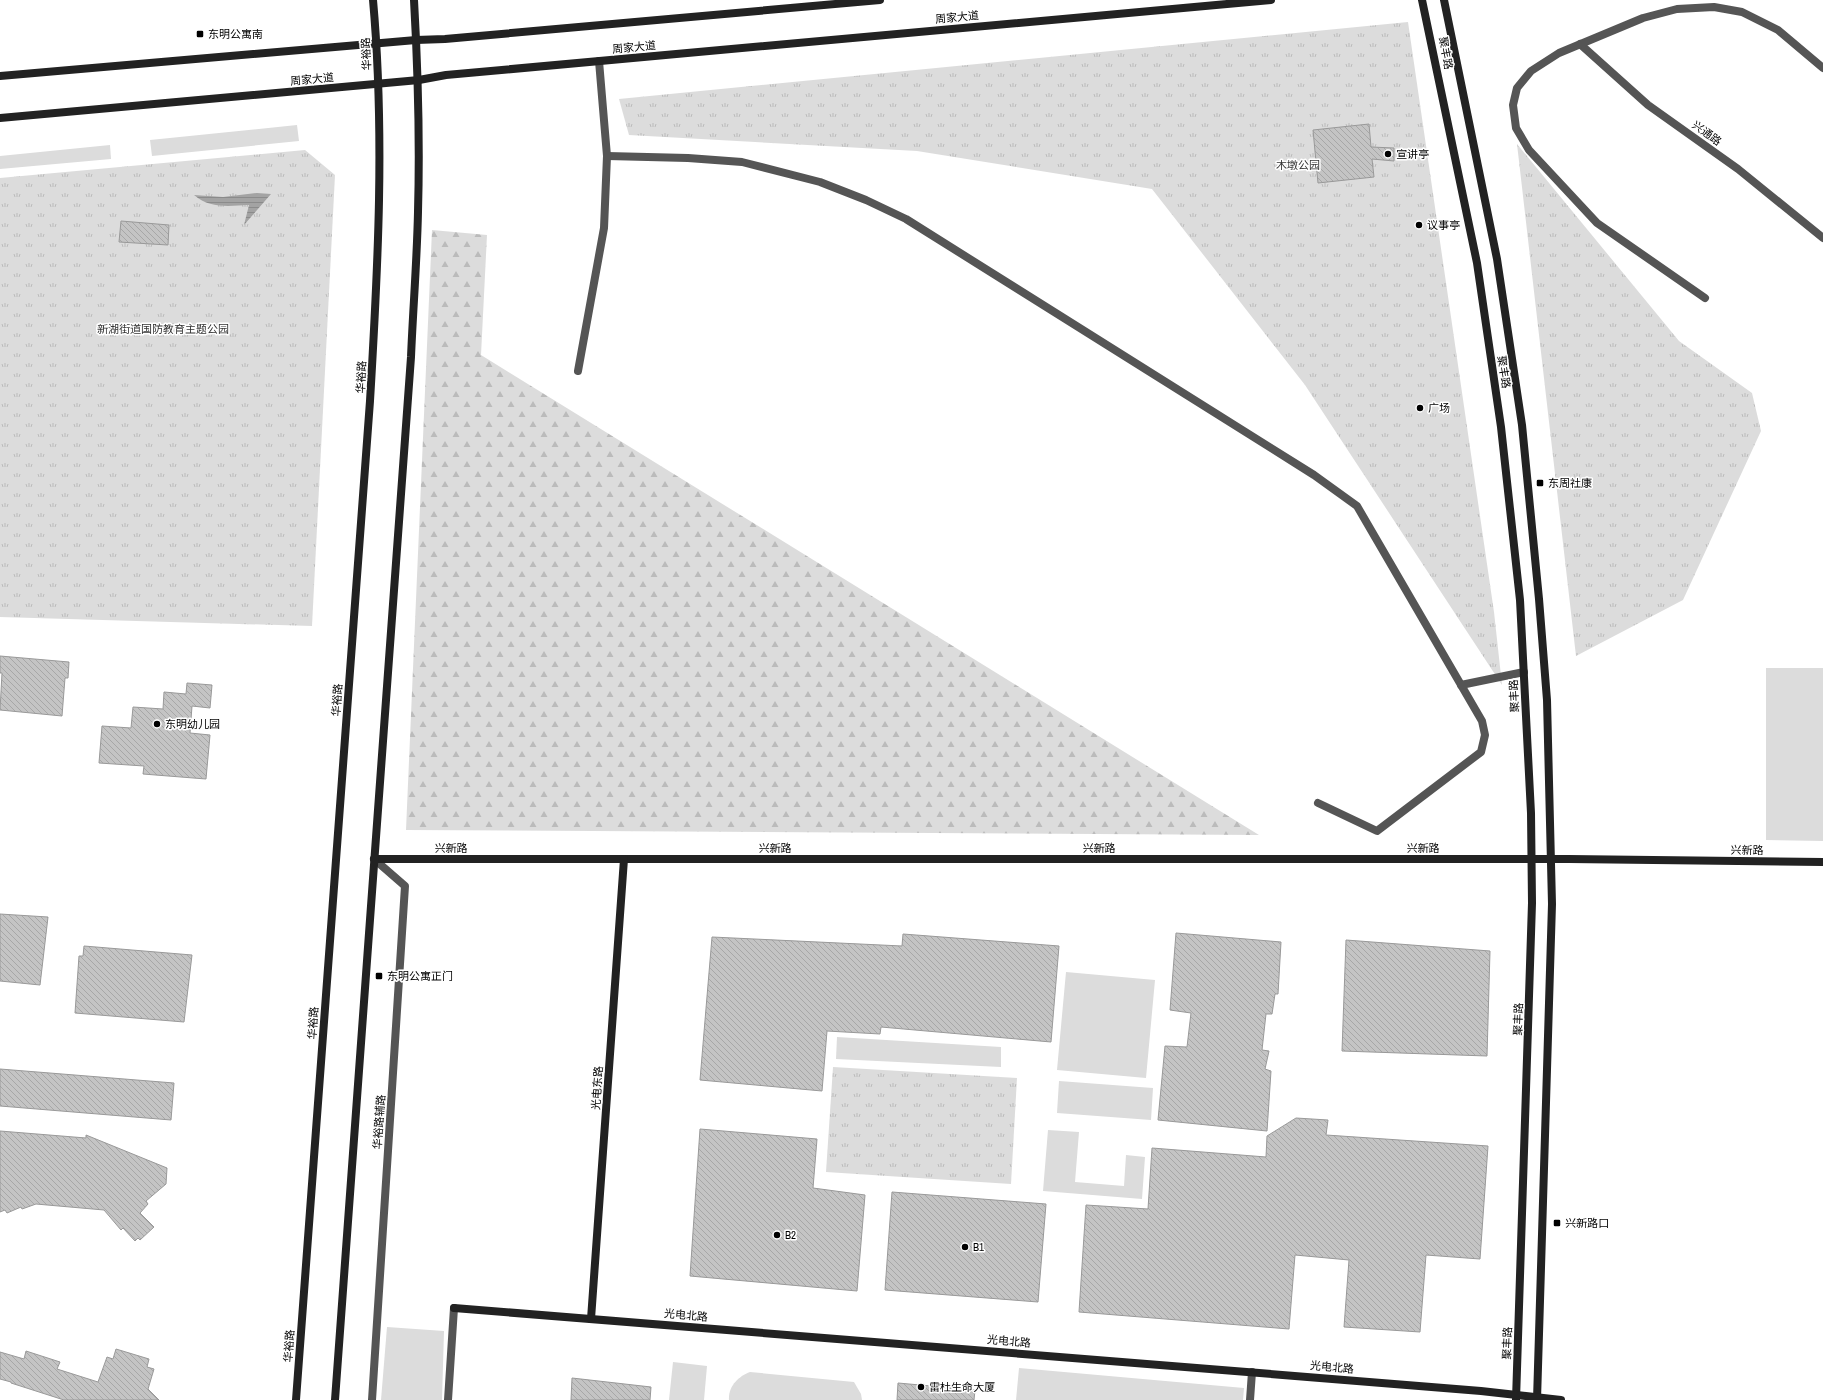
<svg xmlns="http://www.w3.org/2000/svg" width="1823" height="1400" font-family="'Archivo Narrow','Noto Sans SC',sans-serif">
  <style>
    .grass { fill: #dcdcdc }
    .forest { fill: url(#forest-firs) }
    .park { fill: url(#park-tufts) }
    .water { fill: url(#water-rules) }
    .building { fill: url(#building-back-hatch); stroke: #999 }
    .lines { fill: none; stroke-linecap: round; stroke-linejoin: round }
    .lane { stroke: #555; stroke-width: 8 }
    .street { stroke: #555; stroke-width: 8 }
    .secondary { stroke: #222; stroke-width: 8 }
    .poi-dot { fill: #000; stroke: #fff; stroke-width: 1.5 }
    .labels { text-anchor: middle; stroke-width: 3; stroke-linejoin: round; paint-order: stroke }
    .street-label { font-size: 11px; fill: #000; stroke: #fff }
    .poi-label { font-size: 11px; fill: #000; stroke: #fff; text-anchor: start }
    .park-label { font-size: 11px; fill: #333; stroke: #fff }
  </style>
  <defs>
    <pattern id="forest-firs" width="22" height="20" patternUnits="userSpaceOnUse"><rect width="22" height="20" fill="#dcdcdc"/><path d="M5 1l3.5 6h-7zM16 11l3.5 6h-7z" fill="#bbb"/></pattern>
    <pattern id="park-tufts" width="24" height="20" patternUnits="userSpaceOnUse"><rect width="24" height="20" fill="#dcdcdc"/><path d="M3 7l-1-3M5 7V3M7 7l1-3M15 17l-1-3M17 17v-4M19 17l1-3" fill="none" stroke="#bbb"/></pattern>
    <pattern id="water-rules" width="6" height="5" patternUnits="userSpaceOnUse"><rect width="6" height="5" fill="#a3a3a3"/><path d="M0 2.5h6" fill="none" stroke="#8b8b8b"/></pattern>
    <pattern id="building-back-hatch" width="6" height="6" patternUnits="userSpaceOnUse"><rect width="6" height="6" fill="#c4c4c4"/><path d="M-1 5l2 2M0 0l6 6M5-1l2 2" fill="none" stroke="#a7a7a7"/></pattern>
  </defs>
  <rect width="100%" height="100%" fill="#fff"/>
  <!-- grass -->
  <g class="grass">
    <polygon points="297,125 299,141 152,156 150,140"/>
    <polygon points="110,145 111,159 0,169 0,156"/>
    <polygon points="1766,668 1823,668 1823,841 1766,840"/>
    <polygon points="1066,972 1155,980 1146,1078 1057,1070"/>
    <polygon points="837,1037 1001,1047 1001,1067 836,1059"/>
    <polygon points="1059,1081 1153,1088 1151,1120 1057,1113"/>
    <polygon points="1048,1130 1079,1132 1075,1182 1124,1186 1126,1155 1145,1157 1142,1199 1043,1191"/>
    <polygon points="387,1327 444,1331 442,1400 381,1400"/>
    <polygon points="673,1362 707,1366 704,1400 669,1400"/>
    <polygon points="1019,1368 1244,1388 1243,1400 1016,1400"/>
    <path d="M750,1372L854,1382L861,1394L862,1400H729C728,1386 739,1376 750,1372Z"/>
  </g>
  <!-- forest -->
  <polygon class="forest" points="432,230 487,235 481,355 1259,835 406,830"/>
  <!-- park -->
  <g class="park">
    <polygon points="1408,22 1494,612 1502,685 1305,385 1152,189 917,151 629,135 619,99"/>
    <polygon points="1517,144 1679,341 1752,393 1761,431 1683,600 1576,656"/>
    <polygon points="305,150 335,175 312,626 0,617 0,178"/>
    <polygon points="833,1067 1017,1078 1011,1184 826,1172"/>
  </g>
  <!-- water -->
  <path class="water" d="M257,193L271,194L244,225L249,205C229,206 210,209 194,195L223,197Z"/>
  <!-- building -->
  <g class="building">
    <polygon points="1369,124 1371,147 1394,148 1394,161 1372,159 1374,177 1318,183 1313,130"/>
    <polygon points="121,221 169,225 168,245 119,242"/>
    <polygon points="0,656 69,662 68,678 65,678 62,716 0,710 2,673 0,673"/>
    <polygon points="187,683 212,685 210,708 192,706 190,733 210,735 206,779 143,774 144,766 99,763 102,726 131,728 133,707 163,709 164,692 186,694"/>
    <polygon points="0,914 48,917 40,985 0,981"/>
    <polygon points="1176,933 1281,942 1278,994 1275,994 1272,1014 1266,1014 1262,1050 1269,1051 1265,1069 1271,1071 1267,1131 1158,1120 1165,1046 1187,1047 1191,1013 1170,1010"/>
    <polygon points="903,934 1059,946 1051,1042 881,1027 880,1034 827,1031 822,1091 700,1080 712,937 902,946"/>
    <polygon points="1346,940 1490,951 1487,1056 1342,1051"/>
    <polygon points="84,946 192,955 184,1022 75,1013 79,956 83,956"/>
    <polygon points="0,1069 174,1083 171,1120 0,1106"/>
    <polygon points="1296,1118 1328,1120 1326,1135 1488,1146 1480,1259 1426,1255 1420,1332 1344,1327 1349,1260 1295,1255 1289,1329 1079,1312 1086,1205 1148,1209 1152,1148 1266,1157 1267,1136"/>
    <polygon points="700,1129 817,1139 813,1188 865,1195 857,1291 690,1276"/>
    <polygon points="0,1131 86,1138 86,1135 167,1168 166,1184 146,1201 148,1204 140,1213 154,1227 140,1240 138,1238 135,1241 123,1228 121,1230 104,1210 36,1204 22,1209 21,1207 7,1213 5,1210 0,1212"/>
    <polygon points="892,1192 1046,1204 1038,1302 885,1290"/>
    <polygon points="116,1349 149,1359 147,1367 154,1369 148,1389 159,1400 64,1400 11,1383 11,1382 0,1379 0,1352 24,1359 26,1351 60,1362 57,1369 98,1382 107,1357 113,1359"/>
    <polygon points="572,1378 651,1387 650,1400 571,1400"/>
    <polygon points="898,1383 975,1390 974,1400 897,1400"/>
  </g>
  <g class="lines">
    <!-- lane -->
    <polyline class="lane" points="372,1400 405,886 374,859"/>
    <!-- street -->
    <g class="street">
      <polyline points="1580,44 1648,105 1738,169 1823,238"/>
      <polyline points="607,156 688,158 742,162 820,182 866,200 906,219 1314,475 1357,506 1482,721 1485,735 1481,752 1377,831 1318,803"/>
      <polyline points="1705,298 1597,223 1529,150 1516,128 1513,105 1517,88 1531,71 1559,53 1643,18 1677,9 1714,7 1742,12 1778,30 1823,68"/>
      <polyline points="578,371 604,228 607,156 599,61"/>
      <polyline points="1461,685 1524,672"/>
      <polyline points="448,1400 454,1308"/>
      <polyline points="1250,1400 1252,1372"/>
    </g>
    <!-- secondary -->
    <g class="secondary">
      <polyline points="1422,0 1477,263 1501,427 1520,600 1531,813 1532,903 1516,1400"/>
      <polyline points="1444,0 1497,259 1522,425 1539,599 1547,700 1552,904 1537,1400"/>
      <polyline points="0,76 416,40 445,39 880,0"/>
      <polyline points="0,118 419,80 446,75 1271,0"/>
      <polyline points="374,859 1569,859 1823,862"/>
      <polyline points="454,1308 1481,1391 1561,1400"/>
      <polyline points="591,1319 624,859"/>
      <path d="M296,1400L370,401C378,267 385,134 373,0"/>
      <path d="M335,1400L411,357C413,309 417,260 418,212C420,141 418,71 414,0"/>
    </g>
  </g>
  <!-- markers -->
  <g class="poi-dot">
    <rect x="196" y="30" width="8" height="8" rx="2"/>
    <circle cx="1388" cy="154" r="4"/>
    <circle cx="1419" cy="225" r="4"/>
    <circle cx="1420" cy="408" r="4"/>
    <rect x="1536" y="479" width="8" height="8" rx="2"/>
    <circle cx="157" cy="724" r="4"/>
    <rect x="375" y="972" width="8" height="8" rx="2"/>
    <rect x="1553" y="1219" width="8" height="8" rx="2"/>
    <circle cx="777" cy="1235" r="4"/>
    <circle cx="965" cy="1247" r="4"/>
    <circle cx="921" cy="1387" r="4"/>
  </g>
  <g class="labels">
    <!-- street labels -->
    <g class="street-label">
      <text transform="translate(957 17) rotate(-5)" y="4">周家大道</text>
      <text transform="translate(634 47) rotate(-5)" y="4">周家大道</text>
      <text transform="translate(1446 53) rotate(79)" y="4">聚丰路</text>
      <text transform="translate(366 54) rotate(-93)" y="4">华裕路</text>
      <text transform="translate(312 79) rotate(-5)" y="4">周家大道</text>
      <text transform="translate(1707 133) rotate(36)" y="4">兴通路</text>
      <text transform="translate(1504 372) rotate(81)" y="4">聚丰路</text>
      <text transform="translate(361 377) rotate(-87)" y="4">华裕路</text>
      <text transform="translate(1514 696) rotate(-93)" y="4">聚丰路</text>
      <text transform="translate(337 700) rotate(-86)" y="4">华裕路</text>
      <text x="451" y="852">兴新路</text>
      <text x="775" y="852">兴新路</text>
      <text x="1099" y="852">兴新路</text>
      <text x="1423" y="852">兴新路</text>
      <text transform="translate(1747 850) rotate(1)" y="4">兴新路</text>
      <text transform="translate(1518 1019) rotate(-88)" y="4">聚丰路</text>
      <text transform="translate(313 1023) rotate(-86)" y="4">华裕路</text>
      <text transform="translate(597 1088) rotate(-86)" y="4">光电东路</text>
      <text transform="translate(379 1122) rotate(-86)" y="4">华裕路辅路</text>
      <text transform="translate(686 1315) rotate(5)" y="4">光电北路</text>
      <text transform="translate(1009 1341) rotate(5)" y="4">光电北路</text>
      <text transform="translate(1507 1343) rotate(-88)" y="4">聚丰路</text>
      <text transform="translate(289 1346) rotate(-86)" y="4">华裕路</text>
      <text transform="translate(1332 1367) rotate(5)" y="4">光电北路</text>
    </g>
    <!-- poi labels -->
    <g class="poi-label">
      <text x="208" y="38">东明公寓南</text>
      <text x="1396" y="158">宣讲亭</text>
      <text x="1427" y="229">议事亭</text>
      <text x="1428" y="412">广场</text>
      <text x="1548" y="487">东周社康</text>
      <text x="165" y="728">东明幼儿园</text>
      <text x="387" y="980">东明公寓正门</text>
      <text x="1565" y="1227">兴新路口</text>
      <text x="785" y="1239">B2</text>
      <text x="973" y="1251">B1</text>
      <text x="929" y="1391">雷杜生命大厦</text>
    </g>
    <!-- park labels -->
    <g class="park-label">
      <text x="1298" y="169">木墩公园</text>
      <text x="163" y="333">新湖街道国防教育主题公园</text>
    </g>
  </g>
</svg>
